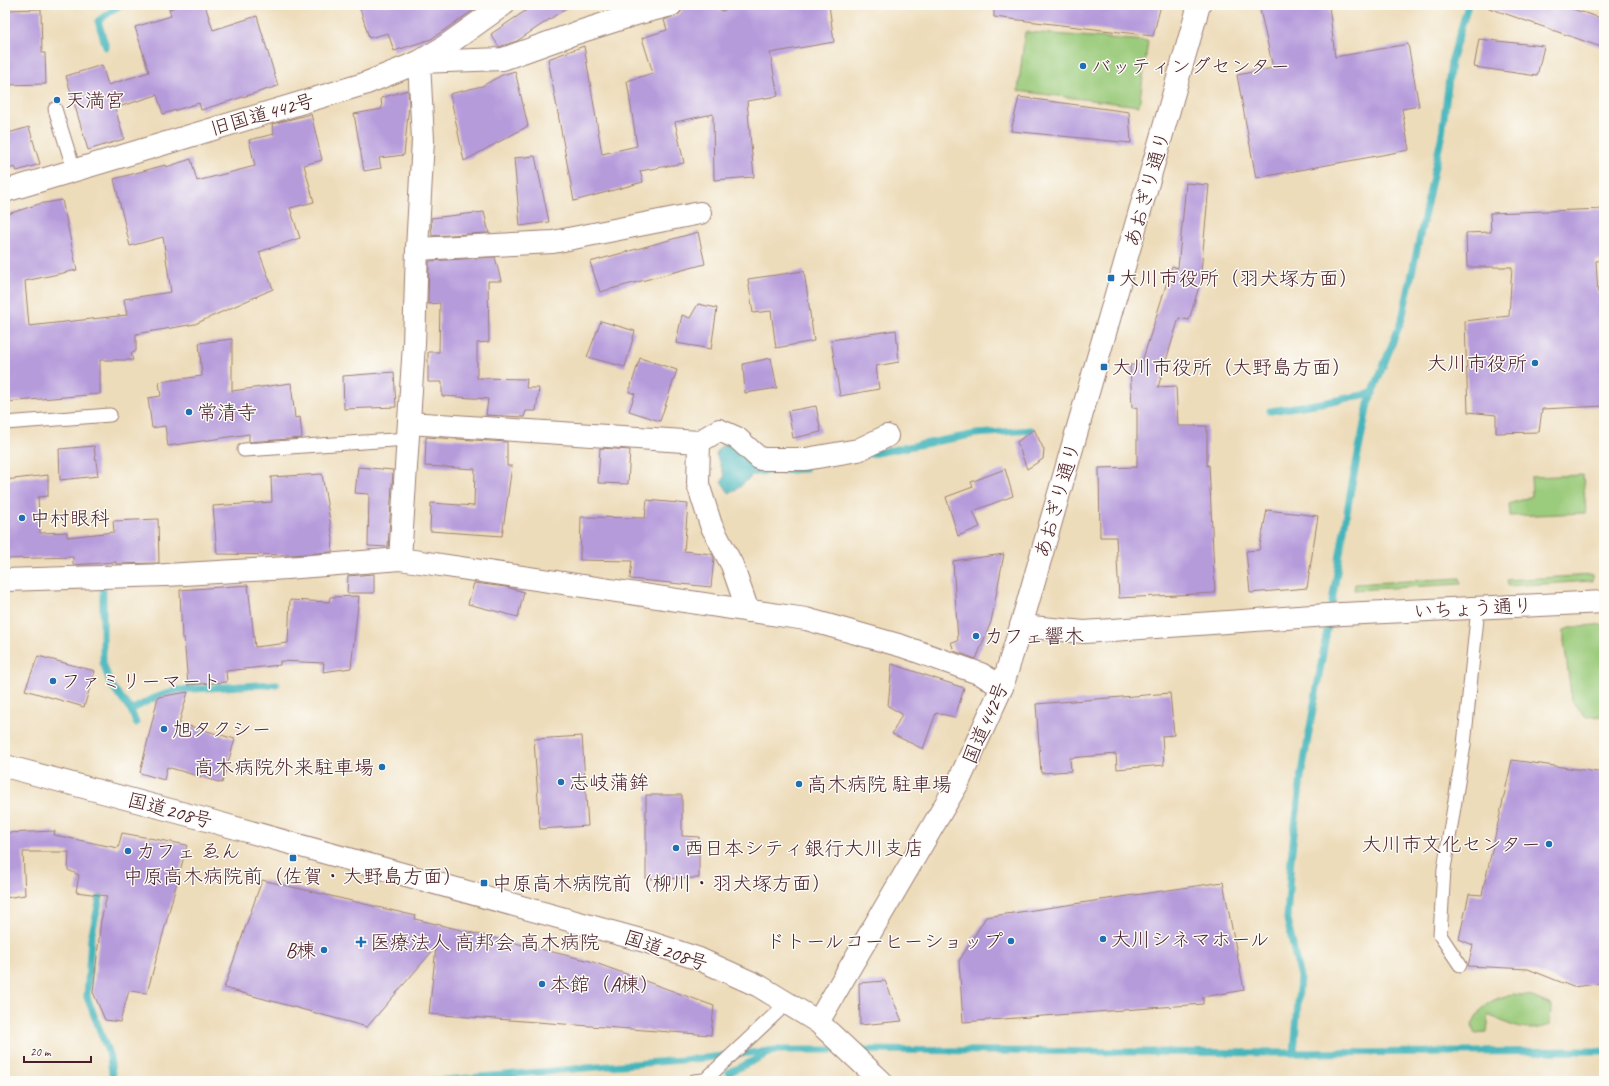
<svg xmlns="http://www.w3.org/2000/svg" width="1609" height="1086" font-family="Caveat,'Klee One',sans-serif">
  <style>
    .green { fill: #9bcb7b; stroke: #727553 }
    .water { fill: #45b5bb; stroke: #486a73 }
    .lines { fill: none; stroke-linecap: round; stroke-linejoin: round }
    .stream { stroke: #45b5bb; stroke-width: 7 }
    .building { fill: #b69bdb }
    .lane-casing { stroke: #9c7e72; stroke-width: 15 }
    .street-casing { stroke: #9c7e72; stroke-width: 24 }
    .secondary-casing { stroke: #9c7e72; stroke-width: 24 }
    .highway-casing { stroke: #9c7e72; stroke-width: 24 }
    .lane { stroke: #fff; stroke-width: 13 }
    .street { stroke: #fff; stroke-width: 22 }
    .secondary { stroke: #fff; stroke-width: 22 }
    .highway { stroke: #fff; stroke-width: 22 }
    .poi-dot { fill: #1f6fb2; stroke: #fdfcf7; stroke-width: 1.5 }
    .labels { text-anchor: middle; stroke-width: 3; stroke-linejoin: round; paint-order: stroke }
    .poi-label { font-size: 20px; fill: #4a1f2b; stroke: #fdfcf7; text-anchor: start }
    .street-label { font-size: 20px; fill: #4a1f2b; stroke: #fdfcf7 }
  </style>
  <rect width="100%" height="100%" fill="#fdfcf7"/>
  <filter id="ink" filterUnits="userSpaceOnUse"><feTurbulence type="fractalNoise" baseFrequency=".025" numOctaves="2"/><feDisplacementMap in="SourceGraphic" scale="8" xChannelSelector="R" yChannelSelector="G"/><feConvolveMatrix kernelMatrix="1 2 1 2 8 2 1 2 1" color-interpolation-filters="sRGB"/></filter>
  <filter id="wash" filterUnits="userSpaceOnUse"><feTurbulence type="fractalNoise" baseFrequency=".012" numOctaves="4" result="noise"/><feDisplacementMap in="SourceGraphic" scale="16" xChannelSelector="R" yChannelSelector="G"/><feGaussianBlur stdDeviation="0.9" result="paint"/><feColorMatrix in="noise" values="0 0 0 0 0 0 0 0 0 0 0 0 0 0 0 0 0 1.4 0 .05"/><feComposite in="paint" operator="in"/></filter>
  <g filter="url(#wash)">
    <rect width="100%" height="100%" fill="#eddcba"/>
    <!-- green -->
    <g class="green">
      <polygon points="1025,32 1148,41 1139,106 1018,91"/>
      <polygon points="1583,475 1586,513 1510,516 1509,504 1532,496 1531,477"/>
      <polygon points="1593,575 1593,581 1508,586 1507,580"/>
      <polygon points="1460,578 1461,584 1354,590 1355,584"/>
      <polygon points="1604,624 1604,716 1586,717 1572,702 1564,641 1564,630 1574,627"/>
      <path d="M1513,994L1530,996L1551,1005L1550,1025C1525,1034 1512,1026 1489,1015L1487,1032L1474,1033L1472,1025C1483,1004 1489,1000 1513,994Z"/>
    </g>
    <!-- water -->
    <path class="water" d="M734,443L754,467L750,478C742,483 738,491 729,493L721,481L725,477L716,454L721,446Z"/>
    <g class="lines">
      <!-- stream -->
      <g class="stream">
        <polyline points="106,47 98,21 120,5"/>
        <polyline points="1270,411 1327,402 1373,393"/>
        <polyline points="871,454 976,434 1031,430"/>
        <polyline points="743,473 805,469"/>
        <polyline points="103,589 103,663 111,685 131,710 154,698 177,690 276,684"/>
        <polyline points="131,710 136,723"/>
        <polyline points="100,898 91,937 87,997 110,1057 113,1081"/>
        <polyline points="855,1050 1294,1053 1604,1051"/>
        <polyline points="1294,1053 1300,977 1287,919 1291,858 1301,778 1332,602 1350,494 1368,404 1402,319 1442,134 1451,62 1468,5"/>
        <polyline points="728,1073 769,1053"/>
        <polyline points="432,1081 705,1058 775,1050 841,1050"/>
      </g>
    </g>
    <g id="blocks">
      <!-- building -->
      <g class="building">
        <polygon points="182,5 205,5 213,30 257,16 278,86 201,110 199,103 163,114 157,95 115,108 124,139 88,150 66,76 102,65 108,85 149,72 135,27 171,16 169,9"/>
        <polygon points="359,5 481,5 431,39 394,51 388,33 369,38"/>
        <polygon points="534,5 571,5 517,41 499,47 491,34"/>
        <polygon points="683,5 720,5 721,11 744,5 829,5 834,42 770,53 778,96 747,101 754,177 714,180 713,114 675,122 684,163 640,171 643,182 574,201 548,59 584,46 602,154 637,146 627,81 653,73 642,38 667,30 664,20 679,14 683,9"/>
        <polygon points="994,5 1161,5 1153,36 994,17"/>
        <polygon points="1259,5 1329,5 1335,57 1408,44 1419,106 1402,109 1409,150 1256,178 1237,75 1273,68"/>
        <polygon points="1490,5 1560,5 1604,19 1604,48 1489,8"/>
        <polygon points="41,9 42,53 45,53 46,84 5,85 5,10"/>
        <polygon points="1479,39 1544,46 1537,76 1474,67"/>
        <polygon points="515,71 528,126 464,161 450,94 482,86 502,75"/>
        <polygon points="408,90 409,104 404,155 379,158 381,168 364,171 354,114 382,109 381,98"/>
        <polygon points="1019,97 1129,112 1131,143 1011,131"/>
        <polygon points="311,114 322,160 304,165 314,202 290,208 300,238 259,252 273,289 195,324 136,334 136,351 131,354 133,360 100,360 100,394 5,402 5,215 39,204 62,200 77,270 25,281 29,326 127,315 124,299 171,292 163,237 130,246 114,179 165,165 166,167 191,159 197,181 255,166 249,140 274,134 272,124"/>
        <polygon points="29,127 40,164 17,171 15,167 5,170 5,134"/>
        <polygon points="535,156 549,222 520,226 514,158"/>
        <polygon points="1186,183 1209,185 1200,283 1189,320 1179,318 1158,387 1176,386 1178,426 1207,426 1207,466 1209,465 1215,593 1119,598 1116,537 1100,537 1099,468 1137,467 1137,407 1132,408 1130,365 1141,365 1172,266 1178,268"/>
        <polygon points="1604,209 1604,260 1596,261 1598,293 1604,293 1604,406 1542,409 1539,432 1496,433 1496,415 1468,412 1465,321 1509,316 1512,267 1467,267 1466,233 1491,232 1490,213"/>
        <polygon points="484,212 489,233 432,236 431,218"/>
        <polygon points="698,232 705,264 600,292 590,262"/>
        <polygon points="495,257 501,281 488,281 489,342 477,343 477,378 527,379 526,388 539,388 536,411 526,411 524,417 486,415 488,399 442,396 442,382 428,382 428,352 439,352 440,303 428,304 429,261"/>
        <polygon points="804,271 814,341 776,348 771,311 753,313 748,279"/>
        <polygon points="698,304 717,308 711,349 676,343 682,315 690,318"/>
        <polygon points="601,321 635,331 625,367 587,357"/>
        <polygon points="896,330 899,362 876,366 879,389 840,396 831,340"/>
        <polygon points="232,339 232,391 291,383 295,418 300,417 302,438 249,442 249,434 168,446 165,426 152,428 148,398 161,396 159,382 202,376 199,343"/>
        <polygon points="640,358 677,370 660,421 629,411 635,394 629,392"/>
        <polygon points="771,358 777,388 745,393 743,364"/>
        <polygon points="394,372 396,407 344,409 343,376"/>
        <polygon points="816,406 821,432 793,438 788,411"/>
        <polygon points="1034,429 1044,450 1043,459 1027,469 1017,442"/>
        <polygon points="426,437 507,442 507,466 512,466 502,536 430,531 431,503 474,506 475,469 425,466"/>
        <polygon points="94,446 98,476 60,480 59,449"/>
        <polygon points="600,448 630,450 628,484 598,483"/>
        <polygon points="358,467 393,470 388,547 368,546 369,494 355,493"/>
        <polygon points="1005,469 1013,496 973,511 980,527 958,536 946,497 973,487 971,482"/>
        <polygon points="322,474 333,539 332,552 290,555 217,554 213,506 272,502 271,477"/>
        <polygon points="48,475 48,496 38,497 40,533 67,532 67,537 114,532 113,521 158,519 159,563 116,564 116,562 73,565 73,557 5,559 5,480"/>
        <polygon points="647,500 688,504 684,551 712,554 714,558 711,587 630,579 632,561 580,560 581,517 645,518"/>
        <polygon points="1267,510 1318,516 1307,588 1250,593 1246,551 1259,550"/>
        <polygon points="1004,554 991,622 976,659 954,651 951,642 958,641 953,561"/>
        <polygon points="374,574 374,593 347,593 348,576"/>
        <polygon points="474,583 506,587 524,592 518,617 468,604"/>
        <polygon points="248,585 255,647 288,643 290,600 329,602 330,597 359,596 351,668 323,672 324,663 280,661 280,665 226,671 227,682 188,685 184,637 182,638 180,590"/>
        <polygon points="38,656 95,671 84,707 25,690"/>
        <polygon points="892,664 964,688 955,717 936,713 923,749 892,734 902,714 888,706"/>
        <polygon points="188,692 179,723 235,739 222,783 167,767 164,780 140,773 158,697"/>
        <polygon points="1170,693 1174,735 1162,736 1164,765 1117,769 1116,754 1070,758 1071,771 1041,773 1036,704"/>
        <polygon points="582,736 588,826 540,829 534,739"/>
        <polygon points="1512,760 1604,773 1604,983 1573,987 1528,969 1468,966 1473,945 1459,939 1469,894 1482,895"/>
        <polygon points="646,795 682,795 682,836 699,837 699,878 646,879"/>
        <polygon points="55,831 54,835 118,848 122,833 187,845 147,993 129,991 120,1022 105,1020 93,992 101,920 107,896 76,892 79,875 68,870 69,852 23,852 25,895 5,898 5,833"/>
        <polygon points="262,880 416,916 415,919 590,961 714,1006 711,1035 429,1014 436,947 367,1027 224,988"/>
        <polygon points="1223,882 1244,990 1203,997 1203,1004 963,1022 959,961 986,917"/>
        <polygon points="885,981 902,1021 860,1025 859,983"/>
      </g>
    </g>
  </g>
  <g filter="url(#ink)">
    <use href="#blocks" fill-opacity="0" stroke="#9c7e72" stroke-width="1"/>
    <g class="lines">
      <!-- lane casing -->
      <g class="lane-casing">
        <g id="lane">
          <polyline points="55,109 74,170"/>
          <polyline points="5,423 110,415"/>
          <polyline points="244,450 408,439"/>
          <polyline points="1460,965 1440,935 1444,869 1464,745 1478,608"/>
          <polyline points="694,1081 705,1080 787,1003"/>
        </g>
      </g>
      <!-- street casing -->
      <g class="street-casing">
        <g id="street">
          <polyline points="417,249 553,242 700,213"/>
          <polyline points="409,423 699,442 698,484 711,525 732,565 748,611"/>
          <polyline points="699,442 719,430 737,438 760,459 806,459 858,450 887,436"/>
          <polyline points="400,559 414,344 417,249 423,140 419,62 503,59 576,33 639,13 671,5"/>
          <polyline points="5,580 166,575 287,568 400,559 806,619 902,646 981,674 1002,687"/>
        </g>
      </g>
      <!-- secondary casing -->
      <g class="secondary-casing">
        <g id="secondary">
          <polyline points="5,191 364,84 419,62 444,47 503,5"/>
          <polyline points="1021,626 1084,632 1342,614 1604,602"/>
        </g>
      </g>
      <!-- highway casing -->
      <g class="highway-casing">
        <g id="highway">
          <polyline points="5,766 200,818 648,942 699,959 759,986 818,1022 881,1081"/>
          <polyline points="818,1022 958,783 1002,687 1021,626 1199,5"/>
        </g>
      </g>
      <!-- lane -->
      <use href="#lane" class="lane"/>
      <!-- street -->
      <use href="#street" class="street"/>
      <!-- secondary -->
      <use href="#secondary" class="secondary"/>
      <!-- highway -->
      <use href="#highway" class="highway"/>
    </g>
  </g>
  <!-- markers -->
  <g class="poi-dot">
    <circle cx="1083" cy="66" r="4"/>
    <circle cx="57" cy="100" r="4"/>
    <rect x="1107" y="274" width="8" height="8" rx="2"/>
    <circle cx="1535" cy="363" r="4"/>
    <rect x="1100" y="363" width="8" height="8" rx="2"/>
    <circle cx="189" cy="412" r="4"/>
    <circle cx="22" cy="518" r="4"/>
    <circle cx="976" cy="636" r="4"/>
    <circle cx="53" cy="681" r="4"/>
    <circle cx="164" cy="729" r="4"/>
    <circle cx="382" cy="767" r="4"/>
    <circle cx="561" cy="782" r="4"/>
    <circle cx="799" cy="784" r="4"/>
    <circle cx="1549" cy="844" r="4"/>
    <circle cx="676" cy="848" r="4"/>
    <circle cx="128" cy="851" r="4"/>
    <rect x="289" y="854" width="8" height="8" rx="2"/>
    <rect x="480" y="879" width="8" height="8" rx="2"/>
    <circle cx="1103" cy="939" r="4"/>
    <circle cx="1011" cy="941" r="4"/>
    <path d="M359 936h4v4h4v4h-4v4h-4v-4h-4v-4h4z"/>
    <circle cx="324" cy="950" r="4"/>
    <circle cx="542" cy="984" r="4"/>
  </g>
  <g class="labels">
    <!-- poi labels -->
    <g class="poi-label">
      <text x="1091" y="73">バッティングセンター</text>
      <text x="65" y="107">天満宮</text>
      <text x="1119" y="285">大川市役所（羽犬塚方面）</text>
      <text x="1527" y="370" text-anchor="end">大川市役所</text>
      <text x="1112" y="374">大川市役所（大野島方面）</text>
      <text x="197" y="419">常清寺</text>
      <text x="30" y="525">中村眼科</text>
      <text x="984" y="643">カフェ響木</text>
      <text x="61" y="688">ファミリーマート</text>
      <text x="172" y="736">旭タクシー</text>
      <text x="374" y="774" text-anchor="end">高木病院外来駐車場</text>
      <text x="569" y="789">志岐蒲鉾</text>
      <text x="807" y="791">高木病院 駐車場</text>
      <text x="1541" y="851" text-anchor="end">大川市文化センター</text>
      <text x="684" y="855">西日本シティ銀行大川支店</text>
      <text x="136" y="858">カフェ ゑん</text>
      <text x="293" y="883" text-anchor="middle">中原高木病院前（佐賀・大野島方面）</text>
      <text x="492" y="890">中原高木病院前（柳川・羽犬塚方面）</text>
      <text x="1111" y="946">大川シネマホール</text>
      <text x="1003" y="948" text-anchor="end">ドトールコーヒーショップ</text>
      <text x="370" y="949">医療法人 高邦会 高木病院</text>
      <text x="316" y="957" text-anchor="end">B棟</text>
      <text x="550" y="991">本館（A棟）</text>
    </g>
    <!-- street labels -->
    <g class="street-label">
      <text transform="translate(262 114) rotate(-16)" y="7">旧国道442号</text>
      <text transform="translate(1147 189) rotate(-74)" y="7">あおぎり通り</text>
      <text transform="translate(1057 500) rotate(-74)" y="7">あおぎり通り</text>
      <text transform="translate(1473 608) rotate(-3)" y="7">いちょう通り</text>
      <text transform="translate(985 723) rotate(-67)" y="7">国道442号</text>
      <text transform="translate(170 810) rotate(15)" y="7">国道208号</text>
      <text transform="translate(666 950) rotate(19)" y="7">国道208号</text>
    </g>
  </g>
  <!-- margin -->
  <rect width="1609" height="1086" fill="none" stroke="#fdfcf7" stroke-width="20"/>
  <!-- scale -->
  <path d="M24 1056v6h67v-6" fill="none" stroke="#4a1f2b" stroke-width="2"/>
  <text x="30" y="1056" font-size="12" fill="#4a1f2b" stroke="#fdfcf7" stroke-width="3" paint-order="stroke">20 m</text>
</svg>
